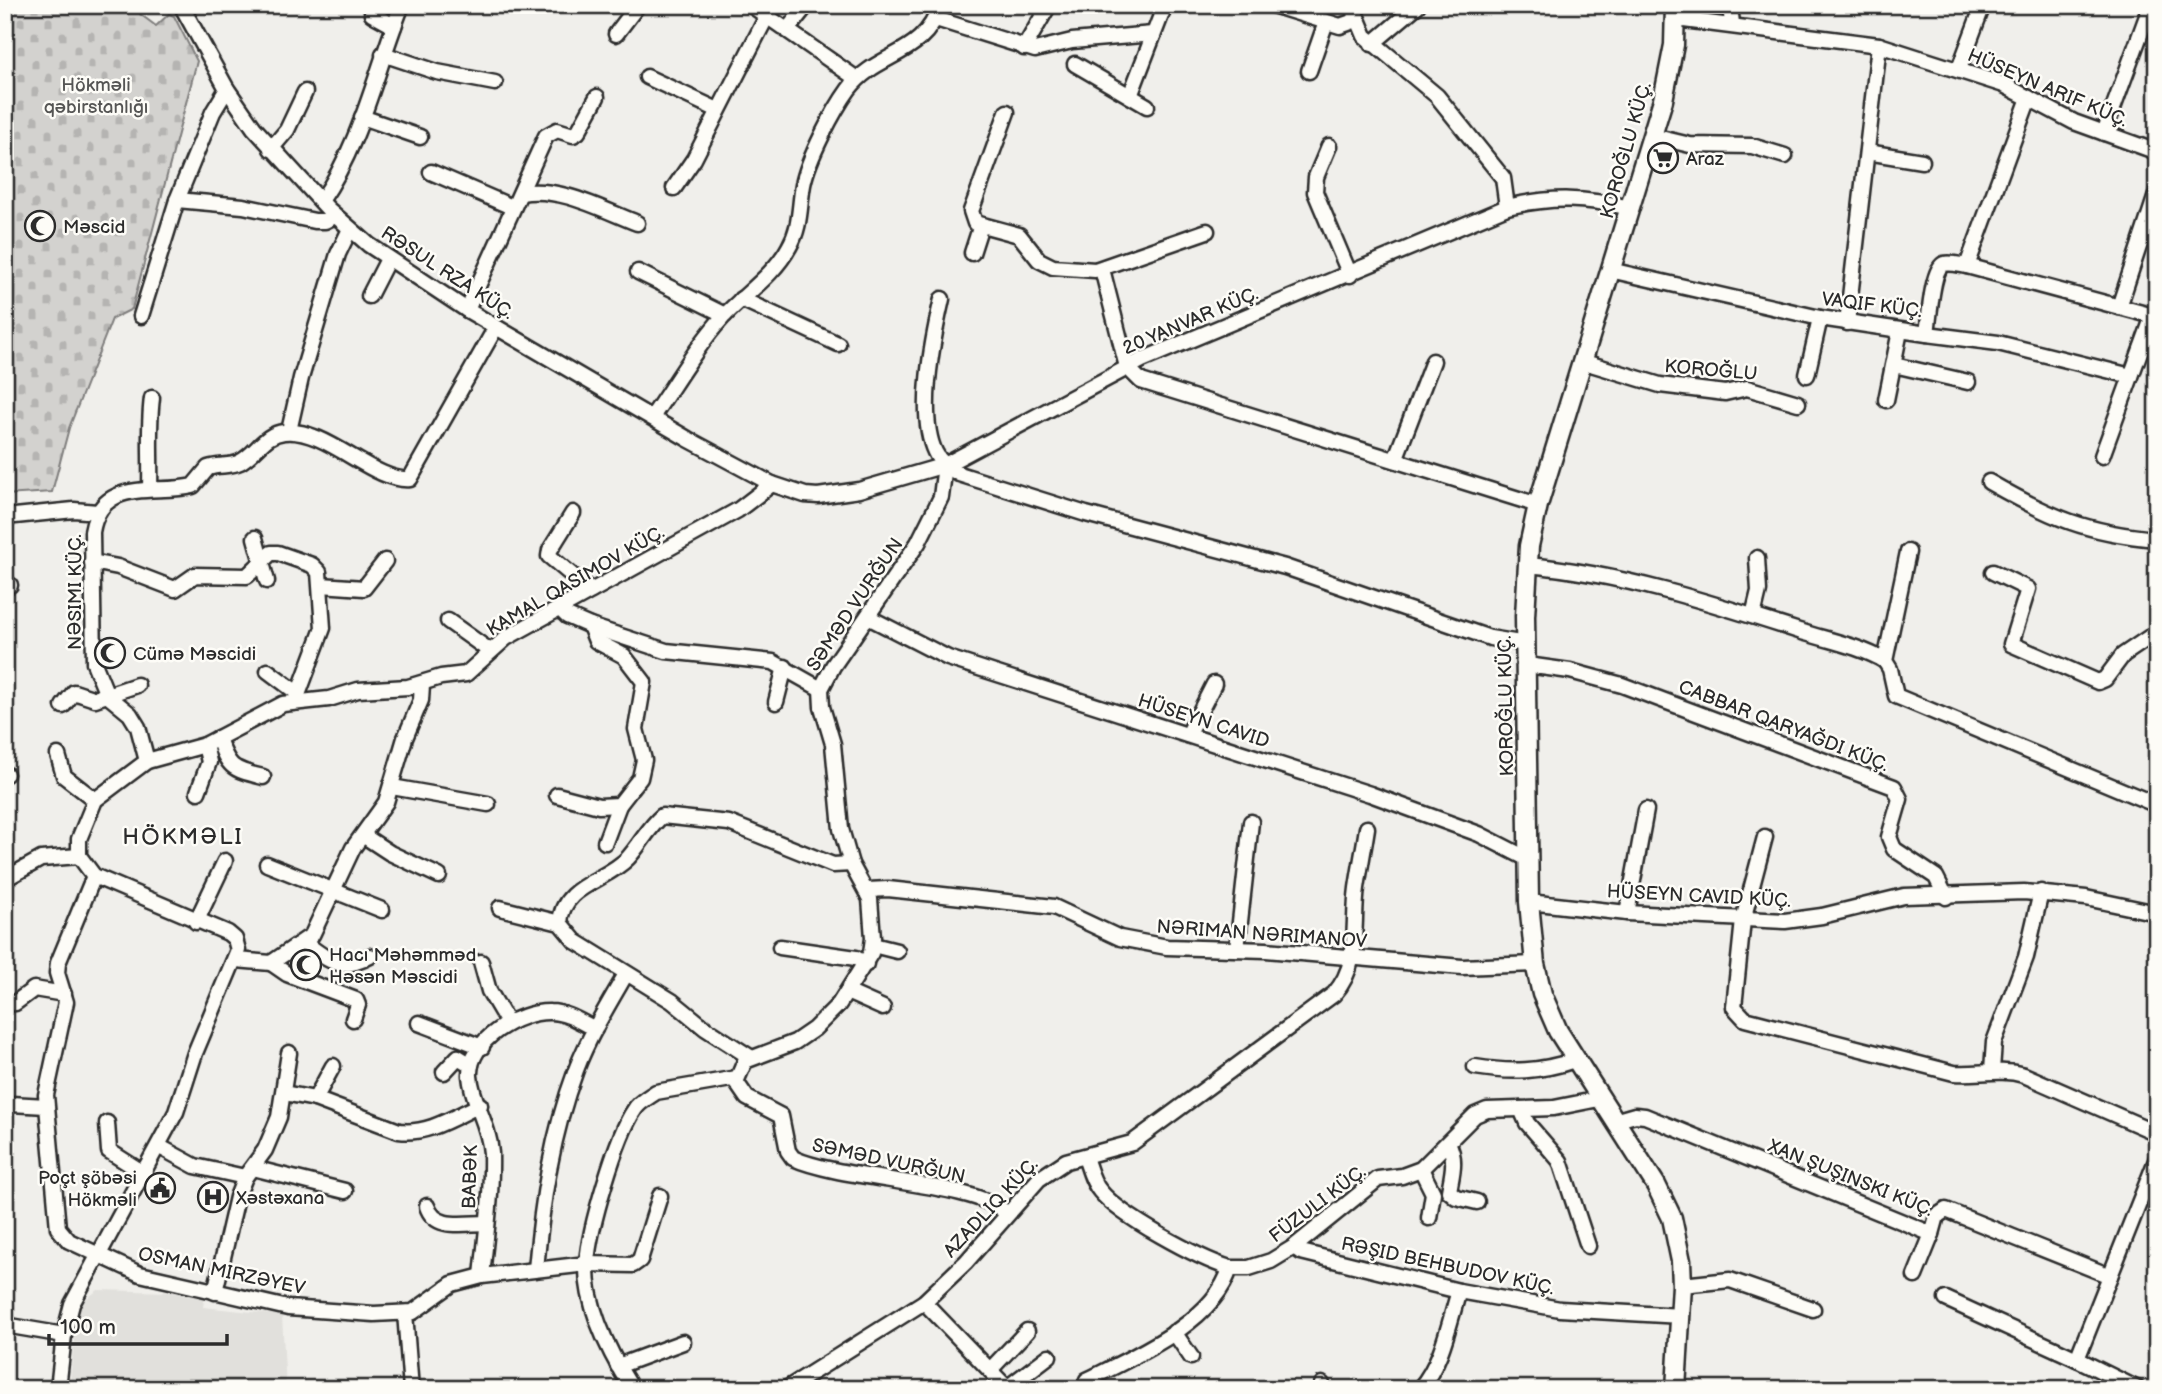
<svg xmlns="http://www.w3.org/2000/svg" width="2162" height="1394" font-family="'Balsamiq Sans',sans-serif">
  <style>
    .built { fill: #e1e0dc }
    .cemetery { fill: url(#cemetery-stones); stroke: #7f7e7d; stroke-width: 2 }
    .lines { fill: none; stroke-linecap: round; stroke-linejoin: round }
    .minor-casing { stroke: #2b2b2b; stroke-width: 19 }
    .tertiary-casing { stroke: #2b2b2b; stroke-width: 23 }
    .minor { stroke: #fdfcf7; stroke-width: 14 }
    .tertiary { stroke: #fdfcf7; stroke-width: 18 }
    .labels { text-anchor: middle; stroke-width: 5; stroke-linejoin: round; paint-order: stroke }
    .park-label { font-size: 19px; fill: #555554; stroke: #fdfcf7 }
    .street-label { font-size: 19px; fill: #2b2b2b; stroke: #fdfcf7 }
    .poi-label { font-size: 19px; fill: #2b2b2b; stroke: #fdfcf7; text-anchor: start }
    .quarter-label { font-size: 23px; letter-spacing: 2px; fill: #2b2b2b; stroke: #fdfcf7 }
  </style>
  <defs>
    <pattern id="cemetery-stones" width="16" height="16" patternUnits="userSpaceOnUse" patternTransform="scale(1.75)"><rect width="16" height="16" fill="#d3d2cf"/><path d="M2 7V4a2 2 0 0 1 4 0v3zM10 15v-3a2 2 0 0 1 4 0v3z" fill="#b5b4b2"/></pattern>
  </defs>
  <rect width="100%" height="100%" fill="#f0efeb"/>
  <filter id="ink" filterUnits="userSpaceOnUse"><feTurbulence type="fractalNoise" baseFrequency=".0143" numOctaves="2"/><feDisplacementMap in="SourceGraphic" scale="14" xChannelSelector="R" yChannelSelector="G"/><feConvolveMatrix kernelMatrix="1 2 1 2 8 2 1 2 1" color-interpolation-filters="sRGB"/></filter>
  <g filter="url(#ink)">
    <!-- built -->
    <polygon class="built" points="98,1290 205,1293 203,1307 282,1315 286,1389 69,1389 77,1312 86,1299"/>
    <!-- cemetery -->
    <polygon class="cemetery" points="5,5 142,5 140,14 156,26 169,14 174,16 197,61 132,309 112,319 69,428 52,492 5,495"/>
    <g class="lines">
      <!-- minor casing -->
      <g class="minor-casing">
        <g id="minor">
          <path d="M181,5L227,89L254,128L328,209L369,245L467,310L688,439L772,484L805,495L818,496L859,490L945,465L1142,360L1507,207C1553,196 1585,198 1631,208"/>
          <polyline points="374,5 372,14 394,26"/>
          <polyline points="751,5 857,79"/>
          <polyline points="1272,5 1340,26 1357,20"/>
          <polyline points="1352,5 1365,36 1437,96 1503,178 1507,207"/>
          <polyline points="1730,5 1732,24"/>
          <polyline points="936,19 1035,50 1072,41 1153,34"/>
          <polyline points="1676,19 1879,45 2004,85 2074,122 2157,152"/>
          <polyline points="787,30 807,5"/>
          <polyline points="616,34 638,5"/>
          <polyline points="1372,44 1418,5"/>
          <polyline points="1024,48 1049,5"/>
          <polyline points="383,54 437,72 495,83"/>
          <polyline points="1075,64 1147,106"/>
          <polyline points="1959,69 1983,5"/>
          <polyline points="1309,71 1326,22"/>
          <polyline points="647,77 718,110"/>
          <polyline points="1130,96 1165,5"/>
          <polyline points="1007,112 974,203 971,211 975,223 1019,235 1039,260 1053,267 1095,270 1207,231"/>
          <polyline points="362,117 420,137"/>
          <polyline points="2104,133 2151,5"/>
          <polyline points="1652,136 1690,145 1752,146 1785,156"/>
          <polyline points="1329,146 1316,177 1315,192 1350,275"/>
          <polyline points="271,149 287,130 305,92"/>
          <polyline points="1867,152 1922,161"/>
          <polyline points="431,172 512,207"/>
          <polyline points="674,188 694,159 767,16"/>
          <path d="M521,193C560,186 601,209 637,223"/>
          <polyline points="177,200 243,206 315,221 325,221 335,216"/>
          <path d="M321,201C361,144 376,70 402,5"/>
          <polyline points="972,253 981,225"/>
          <polyline points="1967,266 2029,98"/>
          <polyline points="1102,269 1127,367 1141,381 1538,505"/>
          <path d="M1610,270L1820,318L1927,334C1929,321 1932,268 1944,264C1951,262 1960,265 1967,266L2157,317"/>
          <polyline points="638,272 725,315"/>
          <polyline points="369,296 388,259"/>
          <polyline points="741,299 838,344"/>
          <path d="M942,299C933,338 917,414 935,452C940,463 950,468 959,474L1086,514L1285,567L1490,638L1526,644"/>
          <polyline points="2119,307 2157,192"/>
          <polyline points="467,310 546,136 557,130 573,135 578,132 597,97"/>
          <polyline points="141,316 177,200 213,112 227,89"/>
          <polyline points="1847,323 1879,45"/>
          <polyline points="1927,334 1998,343 2131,376"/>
          <polyline points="1581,361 1660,385 1725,393 1747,388 1798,403"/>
          <polyline points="1894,365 1968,382"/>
          <polyline points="1807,375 1820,318"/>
          <polyline points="1886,400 1900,331"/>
          <path d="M652,417C675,384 696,347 723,317C745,294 774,275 789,247C801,227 799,207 803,185C808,159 833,111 849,89C876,52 925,57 940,5"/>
          <polyline points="289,431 301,378 338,254 350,229"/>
          <polyline points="2102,456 2153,316"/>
          <polyline points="1395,460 1433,361"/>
          <path d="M945,465L941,497L918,543L833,666L821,689L822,707L833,744L841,829L851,864L870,899L873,938L871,953L839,1004L814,1029L795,1042L745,1061L736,1082L747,1098L781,1116L788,1151L793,1158C842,1181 976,1182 1006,1213"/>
          <path d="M1989,482C2050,517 2086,533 2157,539"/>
          <path d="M150,489C151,458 148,428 152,398"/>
          <polyline points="573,513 550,550 549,556 591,591"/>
          <polyline points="5,517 74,510 97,512"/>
          <polyline points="255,538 267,581"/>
          <polyline points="1908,552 1885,661 1890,669 1896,696 2157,805"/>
          <polyline points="92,562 118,567 175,589 195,575 247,576 271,553 278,553 312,565 319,572 323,628 296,700"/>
          <path d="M1527,565C1619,573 1712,603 1799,631C1827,640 1860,646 1885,661"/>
          <polyline points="1993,572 2028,589 2011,644 2098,682 2105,679 2123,655 2157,632"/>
          <polyline points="5,585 10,585"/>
          <polyline points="321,585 364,588 385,561"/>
          <polyline points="560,609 567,616 590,626 666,651 773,662 821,689"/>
          <polyline points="1753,616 1759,591 1757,558"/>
          <polyline points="868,617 948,658 1370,794 1479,834 1528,859"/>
          <polyline points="448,621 490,651"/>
          <polyline points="1527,665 1570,671 1622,685 1894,787 1900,799 1889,837 1894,849 1936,877 1946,897"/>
          <polyline points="268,671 296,692"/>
          <polyline points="776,702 785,667"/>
          <polyline points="63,706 74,692 95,699 137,685"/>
          <polyline points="1188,735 1214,684"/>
          <path d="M218,738C229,769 232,769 263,777"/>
          <polyline points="58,755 64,776 95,800"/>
          <path d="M147,761L138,727L130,714L107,695L94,663L92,532C101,477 153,495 193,486L208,468C219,464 230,467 240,462C257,453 264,434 284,432C326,427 374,483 410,479L496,327"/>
          <polyline points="5,774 6,774"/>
          <polyline points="392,787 488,804"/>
          <polyline points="198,792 209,762 205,745"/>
          <polyline points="557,795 599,806 619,805 640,778 644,760 636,729 644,682 624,656 596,641 590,626"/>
          <polyline points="364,836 390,853 439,876"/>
          <path d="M1765,837L1743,920L1734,1007L1745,1019L1954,1073C1979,1075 1999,1068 2024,1075L2157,1133"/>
          <polyline points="605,842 619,805"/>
          <polyline points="267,864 382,910"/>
          <polyline points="94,876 58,963 57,973 66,1002 46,1095 58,1228 69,1241 140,1274 288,1308 374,1314 413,1312 452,1284 482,1276 587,1264 633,1265 640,1260 660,1196"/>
          <polyline points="5,879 41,859 79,856"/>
          <polyline points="868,890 888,889 1054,907 1120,938 1167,947 1266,950 1462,967 1535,964"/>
          <polyline points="1529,902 1627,913 1785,921 1822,916 1904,896 2024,892 2086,898 2157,913"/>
          <polyline points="500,908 560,923 575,941 672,1001 705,1028 750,1057"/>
          <polyline points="1627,913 1646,810"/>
          <polyline points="196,922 225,861"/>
          <path d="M560,923C562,885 605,882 628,858C640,845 648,828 662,816L729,823L833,865L851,864"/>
          <path d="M304,942C329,961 340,972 370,956"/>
          <polyline points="873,945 897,951"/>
          <polyline points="780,947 856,958 866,964"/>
          <polyline points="1237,949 1251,822"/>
          <polyline points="236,960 271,963 312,935 353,848 386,802 405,738 421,700 422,685"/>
          <polyline points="481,962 489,991 508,1023"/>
          <polyline points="271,963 287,974 356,1000 358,1005 353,1019"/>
          <polyline points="847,992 883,1008"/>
          <polyline points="5,1004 15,1003 34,989 64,994"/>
          <polyline points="419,1023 482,1047"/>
          <path d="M1475,1067C1511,1073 1540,1072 1575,1060"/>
          <polyline points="1992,1070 1994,1042 2026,957 2041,892"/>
          <polyline points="444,1072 458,1057 471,1065"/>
          <path d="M284,1093L315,1099L399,1131C428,1135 454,1117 480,1105"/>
          <polyline points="315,1099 333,1066"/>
          <polyline points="11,1104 46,1106"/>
          <polyline points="1521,1109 1527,1123 1560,1161 1588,1246"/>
          <polyline points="1614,1121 1635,1115 1645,1116 1932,1234 1937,1216 1946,1210 2110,1276 2077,1359 2138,1389"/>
          <polyline points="107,1123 109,1151 145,1174"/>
          <path d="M1448,1143C1457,1159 1452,1174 1449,1191L1456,1197L1477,1202"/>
          <polyline points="160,1147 195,1166 245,1177"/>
          <path d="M1085,1157C1089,1168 1092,1182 1100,1191C1121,1217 1198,1258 1230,1268"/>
          <polyline points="253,1168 345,1191"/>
          <polyline points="1421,1169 1433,1193 1429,1218"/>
          <path d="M427,1206C435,1231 464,1223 487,1223"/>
          <polyline points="1294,1247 1301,1252 1459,1291 1560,1309 1681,1316"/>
          <path d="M536,1269C542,1201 552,1134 576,1070C589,1036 608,1005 626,974"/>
          <path d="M482,1276C486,1235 492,1194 491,1153C489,1124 472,1102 470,1076C468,1040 519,1011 550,1012C566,1012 581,1022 595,1029"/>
          <polyline points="1915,1276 1932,1234"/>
          <polyline points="2110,1276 2157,1158"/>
          <polyline points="1682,1285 1730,1280 1813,1309"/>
          <polyline points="215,1292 237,1197 245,1177 265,1150 279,1117 289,1053"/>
          <polyline points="1946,1299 2077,1359"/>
          <polyline points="924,1302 1008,1389"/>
          <polyline points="405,1313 411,1389"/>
          <polyline points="5,1325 64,1335"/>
          <polyline points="1174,1332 1191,1357"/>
          <polyline points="618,1366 683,1342"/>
          <polyline points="990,1370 1027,1331"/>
          <polyline points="1007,1388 1049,1356"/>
          <path d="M1420,1388C1442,1363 1449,1323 1459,1291"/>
          <polyline points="58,1389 64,1335 72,1304 176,1112 195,1053 238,950 235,939 228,933 94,876 79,856 79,839 95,800 147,761 205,745 283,704 329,699 358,690 408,687 441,677 466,674 506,638 738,510 772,484"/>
          <path d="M632,1389C610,1354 585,1306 587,1263C589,1230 616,1136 635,1109C639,1102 649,1097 656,1092L737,1078"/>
          <path d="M786,1389L924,1302L966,1262L1039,1179L1066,1161L1132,1143L1334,994C1361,964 1352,925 1357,888C1360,868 1364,848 1367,828"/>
          <path d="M1086,1389L1087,1380C1133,1357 1215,1322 1230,1268H1249L1271,1261L1294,1247L1378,1179L1402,1176L1421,1169L1475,1115L1487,1110L1554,1108L1599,1099"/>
          <polyline points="1320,1389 1322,1384"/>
        </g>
      </g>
      <!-- tertiary casing -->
      <g class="tertiary-casing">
        <polyline id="tertiary" points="1675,5 1674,45 1663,100 1538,505 1529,546 1525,616 1529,902 1535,964 1542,994 1558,1031 1656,1185 1672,1218 1681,1261 1682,1285 1676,1389"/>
      </g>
      <!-- minor -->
      <use href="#minor" class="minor"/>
      <!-- tertiary -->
      <use href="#tertiary" class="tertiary"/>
    </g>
  </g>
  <!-- icons -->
  <defs>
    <g id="supermarket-ring" transform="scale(1.575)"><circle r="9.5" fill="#fdfcf7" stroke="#2b2b2b" stroke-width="1.5"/><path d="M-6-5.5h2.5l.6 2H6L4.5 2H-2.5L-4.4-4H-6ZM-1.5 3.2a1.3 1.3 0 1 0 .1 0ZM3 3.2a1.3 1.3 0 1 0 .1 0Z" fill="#2b2b2b"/></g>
    <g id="mosque-ring" transform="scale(1.575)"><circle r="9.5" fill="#fdfcf7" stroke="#2b2b2b" stroke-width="1.5"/><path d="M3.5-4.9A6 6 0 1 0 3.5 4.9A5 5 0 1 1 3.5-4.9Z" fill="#2b2b2b"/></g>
    <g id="civic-ring" transform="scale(1.575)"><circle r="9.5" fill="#fdfcf7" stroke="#2b2b2b" stroke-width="1.5"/><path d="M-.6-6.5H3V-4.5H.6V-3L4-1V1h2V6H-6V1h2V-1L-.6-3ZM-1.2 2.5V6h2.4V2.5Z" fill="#2b2b2b"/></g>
    <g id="hospital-ring" transform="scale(1.575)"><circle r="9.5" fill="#fdfcf7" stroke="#2b2b2b" stroke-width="1.5"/><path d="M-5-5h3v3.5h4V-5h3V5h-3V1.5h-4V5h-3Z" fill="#2b2b2b"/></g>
  </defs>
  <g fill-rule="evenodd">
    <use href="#supermarket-ring" x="1663" y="158"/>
    <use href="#mosque-ring" x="40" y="226"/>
    <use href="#mosque-ring" x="110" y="653"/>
    <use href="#mosque-ring" x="306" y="965"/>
    <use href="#civic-ring" x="160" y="1188"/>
    <use href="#hospital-ring" x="213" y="1197"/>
  </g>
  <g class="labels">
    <!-- park labels -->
    <g class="park-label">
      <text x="96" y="91">Hökməli<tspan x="96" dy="22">qəbirstanlığı</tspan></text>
    </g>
    <!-- street labels -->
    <g class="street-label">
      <text transform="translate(2048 87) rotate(23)" y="7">HÜSEYN ARIF KÜÇ.</text>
      <text transform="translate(1625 150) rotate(-74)" y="7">KOROĞLU KÜÇ.</text>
      <text transform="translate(448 272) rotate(33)" y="7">RƏSUL RZA KÜÇ.</text>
      <text transform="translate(1872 304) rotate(7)" y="7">VAQIF KÜÇ.</text>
      <text transform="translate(1190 320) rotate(-23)" y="7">20 YANVAR KÜÇ.</text>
      <text transform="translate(1711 369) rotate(5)" y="7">KOROĞLU</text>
      <text transform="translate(575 580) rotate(-30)" y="7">KAMAL QASIMOV KÜÇ.</text>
      <text transform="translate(74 592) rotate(-90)" y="7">NƏSIMI KÜÇ.</text>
      <text transform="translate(854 604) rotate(-56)" y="7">SƏMƏD VURĞUN</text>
      <text transform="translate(1505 706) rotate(-91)" y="7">KOROĞLU KÜÇ.</text>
      <text transform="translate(1204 720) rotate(18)" y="7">HÜSEYN CAVID</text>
      <text transform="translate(1784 725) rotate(21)" y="7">CABBAR QARYAĞDI KÜÇ.</text>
      <text transform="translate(1699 895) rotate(3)" y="7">HÜSEYN CAVID KÜÇ.</text>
      <text transform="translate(1262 933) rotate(4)" y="7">NƏRIMAN NƏRIMANOV</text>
      <text transform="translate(889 1160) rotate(12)" y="7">SƏMƏD VURĞUN</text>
      <text transform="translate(469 1177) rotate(-88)" y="7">BABƏK</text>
      <text transform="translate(1851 1177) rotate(22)" y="7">XAN ŞUŞINSKI KÜÇ.</text>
      <text transform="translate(1317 1203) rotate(-37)" y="7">FÜZULI KÜÇ.</text>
      <text transform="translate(990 1207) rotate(-47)" y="7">AZADLIQ KÜÇ.</text>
      <text transform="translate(1448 1265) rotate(12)" y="7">RƏŞID BEHBUDOV KÜÇ.</text>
      <text transform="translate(222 1270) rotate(12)" y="7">OSMAN MIRZƏYEV</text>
    </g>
    <!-- poi labels -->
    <g class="poi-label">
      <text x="1686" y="165">Araz</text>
      <text x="63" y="233">Məscid</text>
      <text x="133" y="660">Cümə Məscidi</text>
      <text x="329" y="961">Hacı Məhəmməd<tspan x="329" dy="22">Həsən Məscidi</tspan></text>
      <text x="137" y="1184" text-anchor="end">Poçt şöbəsi<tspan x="137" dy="22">Hökməli</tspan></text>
      <text x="236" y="1204">Xəstəxana</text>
    </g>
    <!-- quarter labels -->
    <g class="quarter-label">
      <text x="183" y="844">HÖKMƏLI</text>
    </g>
  </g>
  <!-- margin -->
  <rect width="2162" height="1394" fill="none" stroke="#fdfcf7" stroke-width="28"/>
  <rect x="14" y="14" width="2134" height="1366" fill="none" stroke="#2b2b2b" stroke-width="2.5" filter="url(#ink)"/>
  <!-- scale -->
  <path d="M49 1334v10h178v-10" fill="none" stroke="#2b2b2b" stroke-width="3.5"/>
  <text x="60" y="1334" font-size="21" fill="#2b2b2b" stroke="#fdfcf7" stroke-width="5" paint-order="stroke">100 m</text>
</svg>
